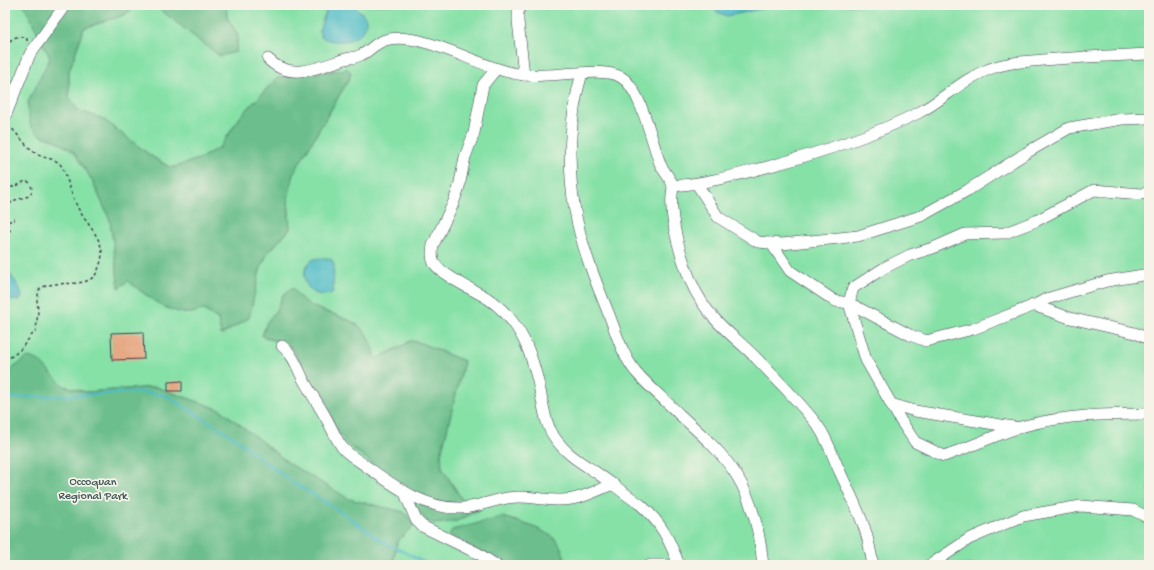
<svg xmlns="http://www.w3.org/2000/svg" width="1154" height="570" font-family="'Gochi Hand',sans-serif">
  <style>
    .green { fill: #86e1a7; stroke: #548271; fill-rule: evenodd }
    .forest { fill: #6cbf8c; stroke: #477064 }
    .water { fill: #4ebcc6; stroke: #386f80 }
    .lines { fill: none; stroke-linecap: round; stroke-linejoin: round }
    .stream { stroke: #4ebcc6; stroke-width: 2.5 }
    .building { fill: #e6a885 }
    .minor-casing { stroke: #413f50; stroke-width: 12 }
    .path { stroke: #413f50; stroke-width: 1.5; stroke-dasharray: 3 3; stroke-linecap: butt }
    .minor { stroke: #fff; stroke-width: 11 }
    .labels { text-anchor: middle; stroke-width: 3.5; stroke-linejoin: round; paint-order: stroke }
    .park-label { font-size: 12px; fill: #405b5b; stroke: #f7f3e8 }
  </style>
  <rect width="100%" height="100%" fill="#f7f3e8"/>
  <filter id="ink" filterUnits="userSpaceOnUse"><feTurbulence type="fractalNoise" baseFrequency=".025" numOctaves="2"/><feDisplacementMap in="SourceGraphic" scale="8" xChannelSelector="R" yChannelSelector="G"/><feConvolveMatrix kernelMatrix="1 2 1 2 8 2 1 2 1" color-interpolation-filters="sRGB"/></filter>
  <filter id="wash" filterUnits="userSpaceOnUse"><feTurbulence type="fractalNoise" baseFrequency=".012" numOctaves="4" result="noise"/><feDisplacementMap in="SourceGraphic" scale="16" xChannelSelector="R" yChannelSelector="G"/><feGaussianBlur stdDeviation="0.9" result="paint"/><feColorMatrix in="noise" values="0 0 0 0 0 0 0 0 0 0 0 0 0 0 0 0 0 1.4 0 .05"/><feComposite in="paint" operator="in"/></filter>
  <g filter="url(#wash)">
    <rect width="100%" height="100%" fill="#f0e3c7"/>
    <!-- green -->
    <path class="green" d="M5,5H74L50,58L40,135L55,140L74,152L92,180L110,220L119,287L128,281C145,294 164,311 185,313C191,314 198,311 204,310L218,319L222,335L249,317L260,270L267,254L290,229L288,199L293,174L349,79L351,72L348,69L277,78L241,116L220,147L199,159L171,168L151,156L103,119L78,110L69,97V71L84,28L124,15L138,5H154L184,27L202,43L238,36L227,17L226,5H1149V565H567L561,548L542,531L502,517L488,555L502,565H393L397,542L414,525L404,512L349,500L290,464L221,410L156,387L86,392L64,386L49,372L5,565ZM293,289C310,317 346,309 366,333C372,341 374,350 376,359L404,345L410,341L418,342L464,361L441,454L442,468L466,506L399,483L347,444L291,347L262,336L267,322L277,309L283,295Z"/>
    <!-- forest -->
    <g class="forest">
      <path d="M24,5H138L124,15L84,28L69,71V97L78,110L103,119L151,156L171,168L199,159L220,147L241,116L277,78L348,69L351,72L349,79L293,174L288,199L290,229L267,254L260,270L249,318L221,335L218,319L204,310C198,311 191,314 185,313C164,311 145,294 128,281L119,288L110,220L92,180L74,152L55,140L40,135L31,127L28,113V102L50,58Z"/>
      <path d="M154,5H226L227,17L238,35L236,52L220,56C197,40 177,22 154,5Z"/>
      <path d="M293,288C309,317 345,309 366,333C371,341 374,350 376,359L404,345L410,341L418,342L464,361L441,454L442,468L466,506L480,510L457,521L436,524L426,520L399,483L347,444L338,431L301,362L291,347L262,336L267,322L277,309L283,295Z"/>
      <polygon points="28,357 38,360 64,386 86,392 156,387 221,410 290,464 349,499 404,512 414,525 397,542 393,565 5,565 5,374"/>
      <path d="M502,517C517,521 544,529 555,539C562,545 564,557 567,565H502L488,555L449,535L452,530Z"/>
    </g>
    <!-- water -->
    <g class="water">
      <path d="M328,5C335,5 343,4 350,5C355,6 359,10 362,13C371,22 364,33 354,38C345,43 330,42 321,37L319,31Z"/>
      <polygon points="711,5 780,5 727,16 717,12"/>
      <path d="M327,258L331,259L334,264L333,292C329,295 326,295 321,295C303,292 298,268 314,259C318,258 322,258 327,258Z"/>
      <polygon points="5,266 20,289 22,297 20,300 12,300 5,293"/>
    </g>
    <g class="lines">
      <!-- stream -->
      <polyline class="stream" points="5,399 8,398 141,392 165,395 232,436 289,480 346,515 380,540 430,565"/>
    </g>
    <g id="blocks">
      <!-- building -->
      <g class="building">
        <polygon points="143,332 144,359 112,360 111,333"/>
        <polygon points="182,381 182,391 168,391 168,382"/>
      </g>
    </g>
  </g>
  <g filter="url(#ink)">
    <use href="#blocks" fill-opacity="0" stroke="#413f50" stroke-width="1"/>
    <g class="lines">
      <!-- minor casing -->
      <g class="minor-casing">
        <g id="minor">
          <polyline points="521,5 518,12 518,21 524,75"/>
          <path d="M268,59C289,81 318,68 342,60C348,58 355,58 361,55C372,50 374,42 389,39C430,33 481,70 524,75C550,78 601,66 621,77C641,88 652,144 661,166C664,171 672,181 673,186C673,189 672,192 672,196C671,203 672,211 673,219C676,241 683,262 691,282C697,295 704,307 714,318C727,333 744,345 758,360C778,381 800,402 818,426C828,440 833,457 840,472C849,492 860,512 866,533C869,543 871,554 873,565"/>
          <path d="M496,69L483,85L474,133L465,157L459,187L453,204L433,245C432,251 431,257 434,263C441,275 474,290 487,298C522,321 533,356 541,395C544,410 546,426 555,438C565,453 580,462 594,471C610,482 625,494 641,505C662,524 669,539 679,565"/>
          <path d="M582,73C569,117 567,167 575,211C581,245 595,280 608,312C616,332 622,355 636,372C649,387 665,400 679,414C700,433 722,452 737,476C753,502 760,535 763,565"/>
          <polyline points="5,117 30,54 65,5"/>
          <polyline points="697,184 718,217 758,242 782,244 858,236 921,216 968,190 1026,153 1069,128 1122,119 1149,118"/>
          <path d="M673,186C705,184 736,175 767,167C819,153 870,137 918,113C942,101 961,80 987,70C1005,62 1024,62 1043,60C1078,57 1114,56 1149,54"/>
          <polyline points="771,243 790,271 835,301 849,303 853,288 884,268 910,255 933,248 965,234 1005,233 1036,221 1094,190 1141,194 1149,192"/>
          <path d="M849,303L866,360L901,421L915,442L944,456C971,447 997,434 1024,426C1065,415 1107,414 1149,414"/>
          <polyline points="849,303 910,335 926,341 973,329 1035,305 1046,299 1107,281 1149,274"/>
          <polyline points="1033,305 1070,318 1135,333 1149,339"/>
          <path d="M282,346C293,354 297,367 303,379C310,392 319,405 326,418C332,428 335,438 342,447C348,455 358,460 366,466C394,486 426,510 462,508C481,507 499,497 518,497C532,497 546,500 561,500C579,500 596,491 613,484"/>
          <polyline points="891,404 915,411 1019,428"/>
          <polyline points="404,491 416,520 422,526 479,554 496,565"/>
          <polyline points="650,565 669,565"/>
          <polyline points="930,565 969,539 1023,516 1081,506 1133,510 1149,518"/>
        </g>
      </g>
      <!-- path -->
      <g class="path">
        <polyline points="5,13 5,17"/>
        <path d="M5,45C12,39 18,33 27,39V42"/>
        <polyline points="5,187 15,187 25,181 29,182 32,188 31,194 29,196 12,201 6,211"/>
        <polyline points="5,235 10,231 7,221 14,221 14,215"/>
        <path d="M5,361L19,351L36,330L38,311L37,301L39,290C53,277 84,291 96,274C99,268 102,260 102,253C101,237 87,224 79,210C76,204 73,197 71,191C67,182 66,170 59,163C52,157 44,159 37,154C26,147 19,135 9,126"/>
      </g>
      <!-- minor -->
      <use href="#minor" class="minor"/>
    </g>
  </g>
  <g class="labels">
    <!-- park labels -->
    <g class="park-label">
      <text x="93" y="485">Occoquan<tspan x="93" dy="14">Regional Park</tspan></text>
    </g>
  </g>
  <!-- margin -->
  <rect width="1154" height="570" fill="none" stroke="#f7f3e8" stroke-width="20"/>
</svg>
